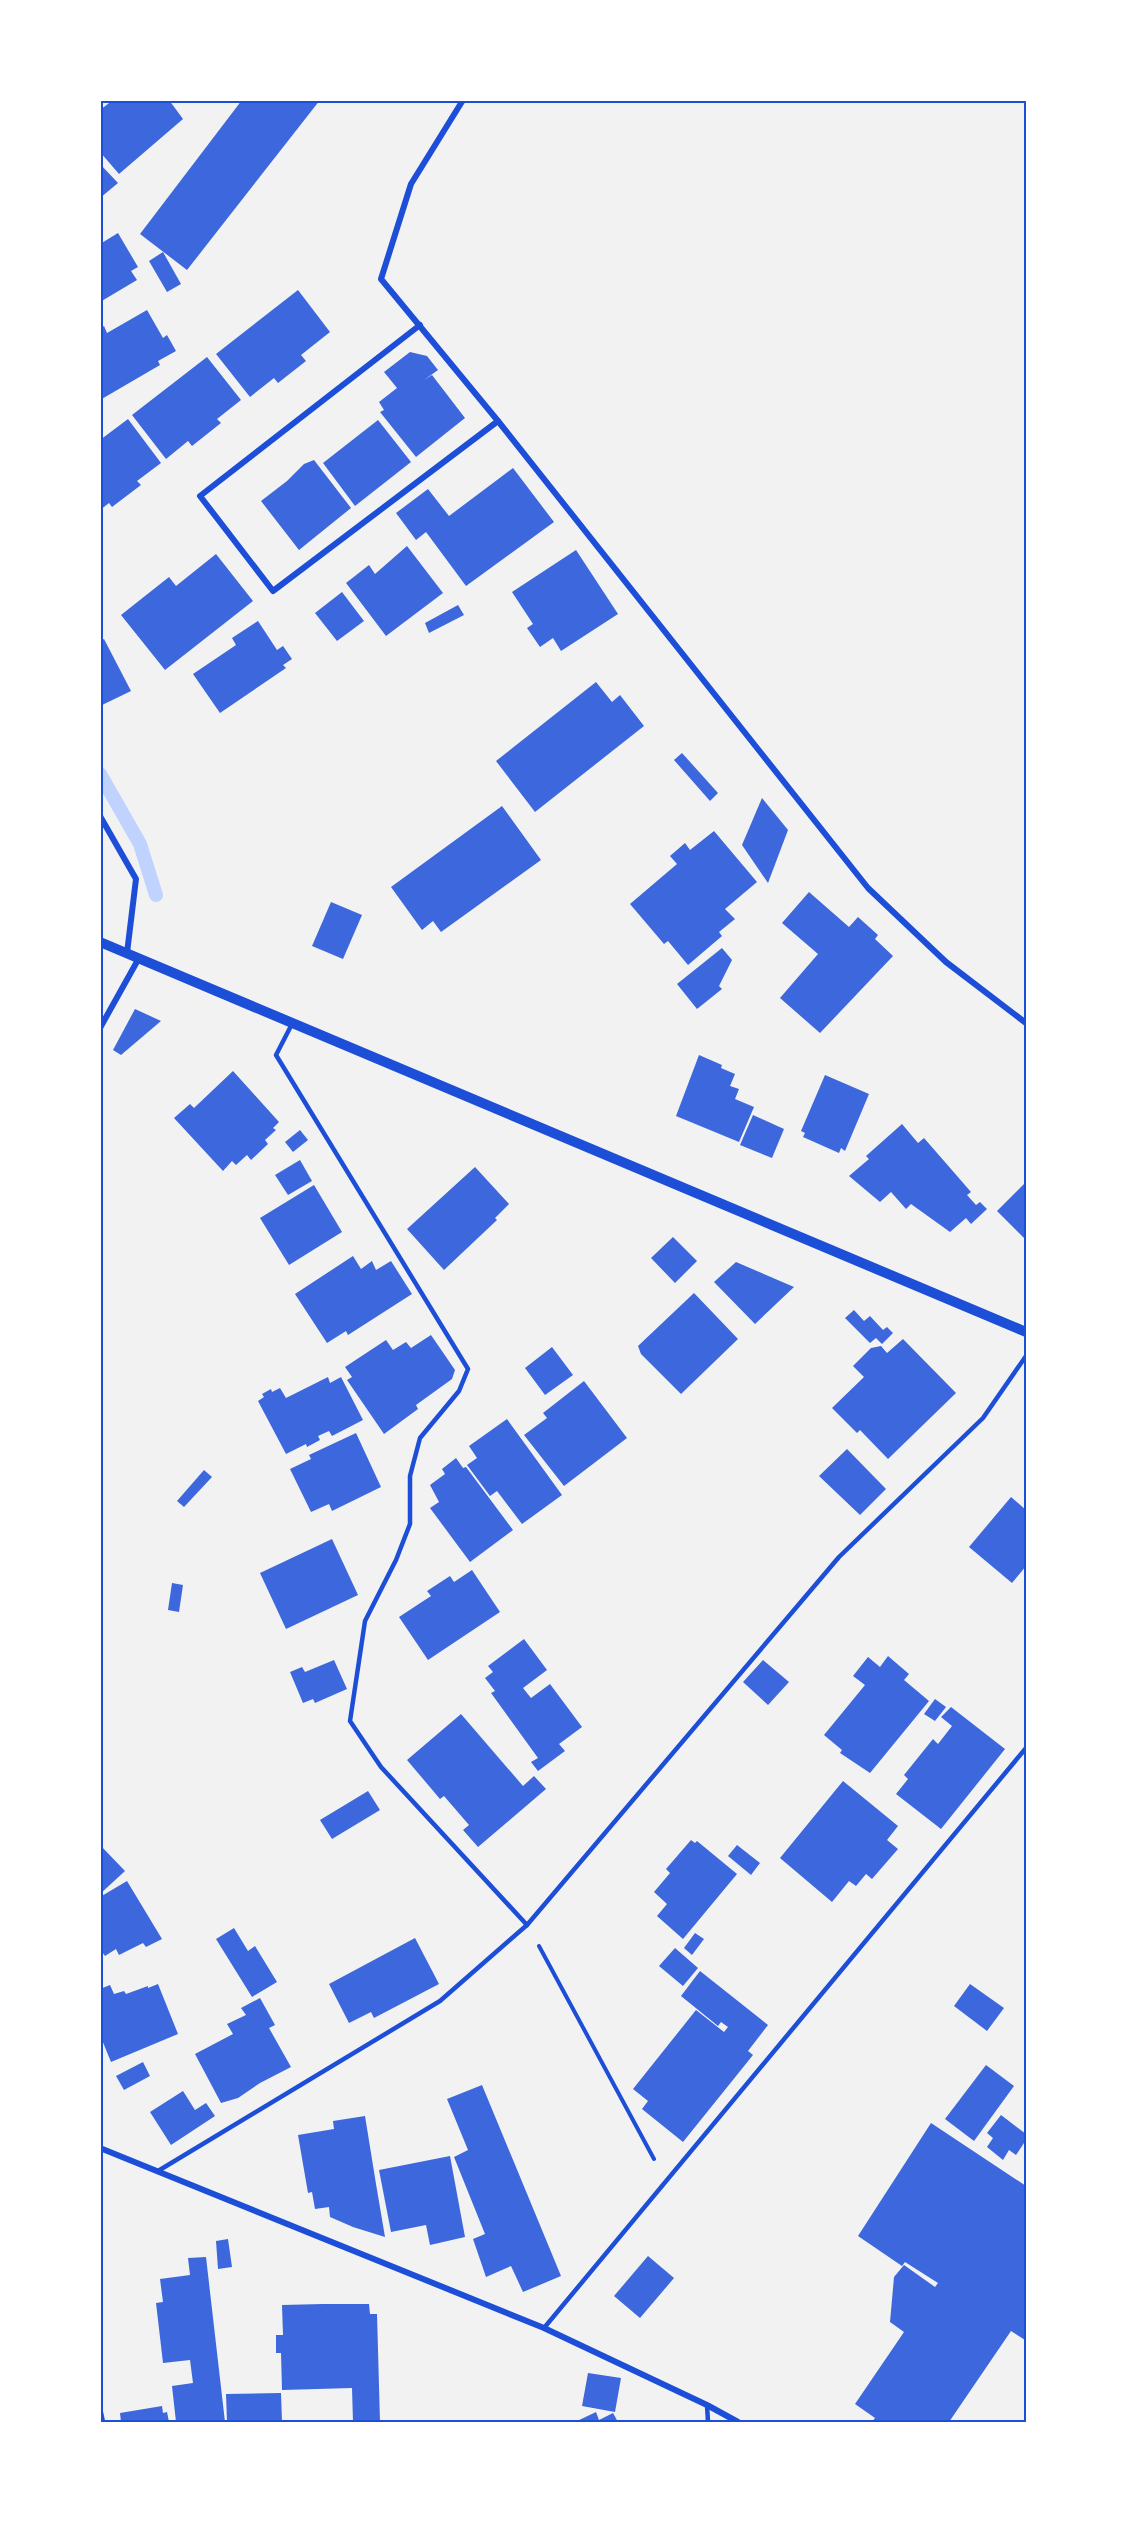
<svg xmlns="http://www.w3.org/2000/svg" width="1127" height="2523" font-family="'Noto Sans',sans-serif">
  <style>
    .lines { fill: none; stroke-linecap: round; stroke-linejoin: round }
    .stream { stroke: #bfd3fe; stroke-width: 14 }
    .building { fill: #3d67dc }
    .path { stroke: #1d4ed8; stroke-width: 4 }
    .service { stroke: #1d4ed8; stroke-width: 4.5 }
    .minor { stroke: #1d4ed8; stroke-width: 6 }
    .tertiary { stroke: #1d4ed8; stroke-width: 10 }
    .neatline { fill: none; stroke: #1d4ed8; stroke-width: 2 }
  </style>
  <rect width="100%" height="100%" fill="#f2f2f2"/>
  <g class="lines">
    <!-- stream -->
    <polyline class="stream" points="100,774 140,844 156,895"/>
  </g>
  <!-- building -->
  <g class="building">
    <polygon points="113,100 169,100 183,119 119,174 100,152 100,110"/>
    <polygon points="242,100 320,100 187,270 140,234"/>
    <polygon points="100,164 118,183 100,198"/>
    <polygon points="118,233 138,267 131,271 137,280 100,302 100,244"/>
    <polygon points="163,252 181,284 167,292 149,261"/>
    <polygon points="298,290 330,332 301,355 306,361 278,383 274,378 250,397 216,354"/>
    <polygon points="147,310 163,338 167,335 176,351 158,361 160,365 100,400 100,328 104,326 107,333"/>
    <polygon points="410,352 427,356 438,370 424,380 432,375 465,418 416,457 380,412 384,410 379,402 397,388 384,372"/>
    <polygon points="207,357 241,400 217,419 221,423 192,446 188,441 166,459 132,415"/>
    <polygon points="128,419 161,463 137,481 141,485 112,507 109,503 100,510 100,440"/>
    <polygon points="378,420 411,462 355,506 323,463"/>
    <polygon points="314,460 351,508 299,550 261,501 287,481 304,464"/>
    <polygon points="513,468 554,522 466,586 426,532 416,540 396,513 428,489 449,516"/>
    <polygon points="407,546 443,593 386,636 346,583 369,565 375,574"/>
    <polygon points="576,550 618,614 561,651 553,638 540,647 527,628 533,624 512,592"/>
    <polygon points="216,554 253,601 165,670 121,615 169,577 176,586"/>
    <polygon points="342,592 364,621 337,641 315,613"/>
    <polygon points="458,605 464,615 429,633 425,623"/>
    <polygon points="258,621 277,650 283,646 292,659 283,665 286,668 220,713 193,674 236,645 232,638"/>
    <polygon points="104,639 131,691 100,706 100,641"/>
    <polygon points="596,682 612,702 620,695 644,726 535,812 496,761"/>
    <polygon points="682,753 718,793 710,801 674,760"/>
    <polygon points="762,798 788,830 768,883 742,845"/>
    <polygon points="502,806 541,860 441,932 433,921 422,930 391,887"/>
    <polygon points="714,831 757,882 725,909 735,919 719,932 722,936 688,965 668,941 664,944 630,904 677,864 670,856 685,843 690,850"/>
    <polygon points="809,892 849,927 858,917 878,935 875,939 893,956 820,1033 780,998 818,954 782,923"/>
    <polygon points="331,902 362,915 343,959 312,946"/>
    <polygon points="722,948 732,960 719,986 722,989 697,1009 677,984"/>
    <polygon points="135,1009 161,1021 121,1055 113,1050"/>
    <polygon points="699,1055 722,1065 721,1068 735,1074 730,1086 739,1089 735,1099 754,1107 739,1142 676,1116"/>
    <polygon points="233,1071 279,1122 273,1128 276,1130 265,1140 268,1144 251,1160 247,1155 236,1165 232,1161 223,1171 174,1118 190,1104 194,1108"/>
    <polygon points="825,1075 869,1094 845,1151 841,1148 839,1153 803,1137 805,1133 801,1131"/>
    <polygon points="753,1115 784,1129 772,1158 740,1145"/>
    <polygon points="902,1124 918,1143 924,1138 971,1192 967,1195 976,1205 980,1202 987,1209 971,1224 966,1218 950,1232 911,1204 906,1209 891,1192 880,1202 849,1176 869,1159 866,1156"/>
    <polygon points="300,1130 308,1140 293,1152 285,1142"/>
    <polygon points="300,1160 312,1181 288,1195 275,1175"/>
    <polygon points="475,1167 509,1204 495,1218 497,1220 444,1270 407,1229"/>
    <polygon points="1026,1182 1026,1240 997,1211"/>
    <polygon points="314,1185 342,1232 289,1265 260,1218"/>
    <polygon points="673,1237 697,1261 675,1283 651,1258"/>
    <polygon points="353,1256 361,1269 372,1261 376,1270 391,1261 412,1294 348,1335 346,1331 327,1343 295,1294"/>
    <polygon points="736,1262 794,1287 755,1324 714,1282"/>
    <polygon points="694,1293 738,1339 681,1394 641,1354 638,1346"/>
    <polygon points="854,1310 864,1321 870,1316 883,1330 887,1327 893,1333 882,1344 876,1338 870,1343 845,1318"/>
    <polygon points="431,1335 455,1370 452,1379 416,1405 418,1409 384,1434 347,1380 352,1377 345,1367 386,1340 393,1350 406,1342 411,1348"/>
    <polygon points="903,1339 956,1393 888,1459 860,1430 857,1433 832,1408 864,1377 853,1366 871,1348 881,1346 887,1353"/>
    <polygon points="552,1347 573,1375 545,1395 525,1368"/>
    <polygon points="328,1377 330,1383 341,1377 363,1420 332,1436 329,1431 318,1436 320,1440 307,1447 306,1444 286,1454 258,1401 264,1397 262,1394 271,1389 272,1392 280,1388 286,1398"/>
    <polygon points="584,1381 627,1438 564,1486 524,1435 547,1418 543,1413"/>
    <polygon points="507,1419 562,1495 522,1524 497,1491 490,1496 467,1465 477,1458 469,1446"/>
    <polygon points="356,1433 381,1487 332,1511 329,1504 311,1512 290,1469 311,1459 309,1455"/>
    <polygon points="847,1449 886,1489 860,1515 819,1476"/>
    <polygon points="456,1458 463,1468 466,1467 513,1530 470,1562 430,1508 439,1502 430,1485 445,1474 442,1469"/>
    <polygon points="204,1470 212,1477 184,1507 177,1501"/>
    <polygon points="1011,1497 1026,1510 1026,1566 1012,1583 969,1547"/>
    <polygon points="332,1539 358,1595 286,1629 260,1573"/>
    <polygon points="472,1570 500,1612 428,1660 399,1617 431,1596 427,1591 450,1576 454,1582"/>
    <polygon points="172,1583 183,1585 179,1612 168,1610"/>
    <polygon points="524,1639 547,1670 523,1688 531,1698 550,1684 582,1727 559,1744 565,1751 538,1771 531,1762 538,1758 491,1693 495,1691 485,1678 493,1672 488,1666"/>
    <polygon points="888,1656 909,1674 904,1680 929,1701 870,1773 840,1753 842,1750 824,1735 865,1685 853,1676 868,1657 880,1667"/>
    <polygon points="334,1660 347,1689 315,1703 313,1699 303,1703 290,1672 302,1667 305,1672"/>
    <polygon points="763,1660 789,1682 768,1705 743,1682"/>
    <polygon points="935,1699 946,1707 935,1721 924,1714"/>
    <polygon points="951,1707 1005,1749 941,1829 896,1794 908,1779 904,1775 933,1739 938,1744 952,1726 941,1717"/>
    <polygon points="461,1714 523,1786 534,1776 546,1789 478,1847 463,1830 469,1825 444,1796 440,1799 407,1760"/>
    <polygon points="843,1781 898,1826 887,1840 898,1849 872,1879 866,1874 856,1886 849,1881 832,1902 780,1858"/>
    <polygon points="368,1791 380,1810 332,1839 320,1820"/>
    <polygon points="691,1840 695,1843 697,1841 737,1874 683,1939 657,1916 667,1904 654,1892 670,1873 666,1869"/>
    <polygon points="100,1845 125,1871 100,1894"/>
    <polygon points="737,1845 760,1863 751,1875 728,1856"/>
    <polygon points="127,1881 162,1939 146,1947 143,1943 119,1955 116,1949 105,1956 100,1949 100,1897"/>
    <polygon points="234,1928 248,1951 255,1946 277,1982 252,1997 216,1939"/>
    <polygon points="695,1933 704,1939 692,1955 684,1948"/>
    <polygon points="415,1938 439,1984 374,2018 371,2012 349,2023 329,1984"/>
    <polygon points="675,1948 698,1968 683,1986 659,1966"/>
    <polygon points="700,1971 768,2025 748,2051 753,2055 683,2142 642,2109 648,2101 633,2089 696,2010 724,2032 728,2027 721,2022 718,2026 681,1996"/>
    <polygon points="158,1984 178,2034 111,2062 100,2035 100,1989 110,1985 114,1994 124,1991 126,1994 148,1986 148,1988"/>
    <polygon points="970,1984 1004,2008 987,2031 954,2006"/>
    <polygon points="260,1998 275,2025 269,2028 291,2067 260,2083 238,2098 221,2103 195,2054 233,2034 227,2024 246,2015 241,2008"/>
    <polygon points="143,2062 150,2076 124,2090 116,2076"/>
    <polygon points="986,2065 1014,2086 974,2141 945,2119"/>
    <polygon points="482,2085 561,2276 523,2292 511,2266 486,2277 473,2239 485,2234 454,2157 468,2150 447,2099"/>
    <polygon points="183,2091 195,2110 206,2103 215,2116 171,2145 150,2112"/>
    <polygon points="1001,2115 1026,2134 1026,2140 1016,2155 1009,2150 1003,2160 987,2147 993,2138 987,2133"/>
    <polygon points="365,2116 376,2184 385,2237 353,2227 330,2217 329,2207 315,2209 312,2192 308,2193 298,2135 334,2129 333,2121"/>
    <polygon points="931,2123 1026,2186 1026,2338 1025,2340 1011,2331 949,2422 872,2422 875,2418 855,2404 904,2332 890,2322 894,2277 904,2265 935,2287 938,2283 905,2262 902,2266 858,2236"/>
    <polygon points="450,2156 465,2237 430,2245 426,2225 391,2232 379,2170"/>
    <polygon points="228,2239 232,2267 218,2269 216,2241"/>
    <polygon points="648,2256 674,2278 640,2318 614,2296"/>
    <polygon points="206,2257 225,2422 176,2422 172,2386 193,2383 190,2360 163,2363 156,2303 163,2302 160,2279 190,2275 188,2258"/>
    <polygon points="323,2304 369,2304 370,2314 377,2314 380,2422 353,2422 352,2388 282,2390 281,2353 276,2353 276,2335 283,2335 282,2305"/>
    <polygon points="588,2373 621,2378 615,2412 582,2406"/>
    <polygon points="281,2393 282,2422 227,2422 226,2394"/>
    <polygon points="162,2406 163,2413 167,2412 169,2422 121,2422 120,2413"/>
    <polygon points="596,2412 599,2420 613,2413 618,2422 575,2422"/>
  </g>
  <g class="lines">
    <!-- path -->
    <polyline class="path" points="539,1946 654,2159"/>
    <!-- service -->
    <g class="service">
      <polyline points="292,1024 276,1055 468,1369 459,1391 420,1438 410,1476 410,1524 396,1560 365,1621 350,1721 381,1767 527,1925"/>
      <polyline points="158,2171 440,2001 527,1925 839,1557 983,1418 1026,1356"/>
      <polyline points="544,2328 1026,1748"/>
      <polyline points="707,2405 708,2422"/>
      <polyline points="100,2408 103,2422"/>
    </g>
    <!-- minor -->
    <g class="minor">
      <polyline points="463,100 411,184 381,279 498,421 868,888 946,962 1026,1023"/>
      <polyline points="420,325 200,496 273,591 498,421"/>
      <polyline points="100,816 136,879 127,953"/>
      <polyline points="100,1028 139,958"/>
      <polyline points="100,2148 544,2328 707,2405 738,2422"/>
    </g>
    <!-- tertiary -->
    <polyline class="tertiary" points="100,942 1026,1332"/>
  </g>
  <!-- border -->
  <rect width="1127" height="2523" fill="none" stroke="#ffffff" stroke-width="204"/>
  <rect x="102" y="102" width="923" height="2319" class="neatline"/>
</svg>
